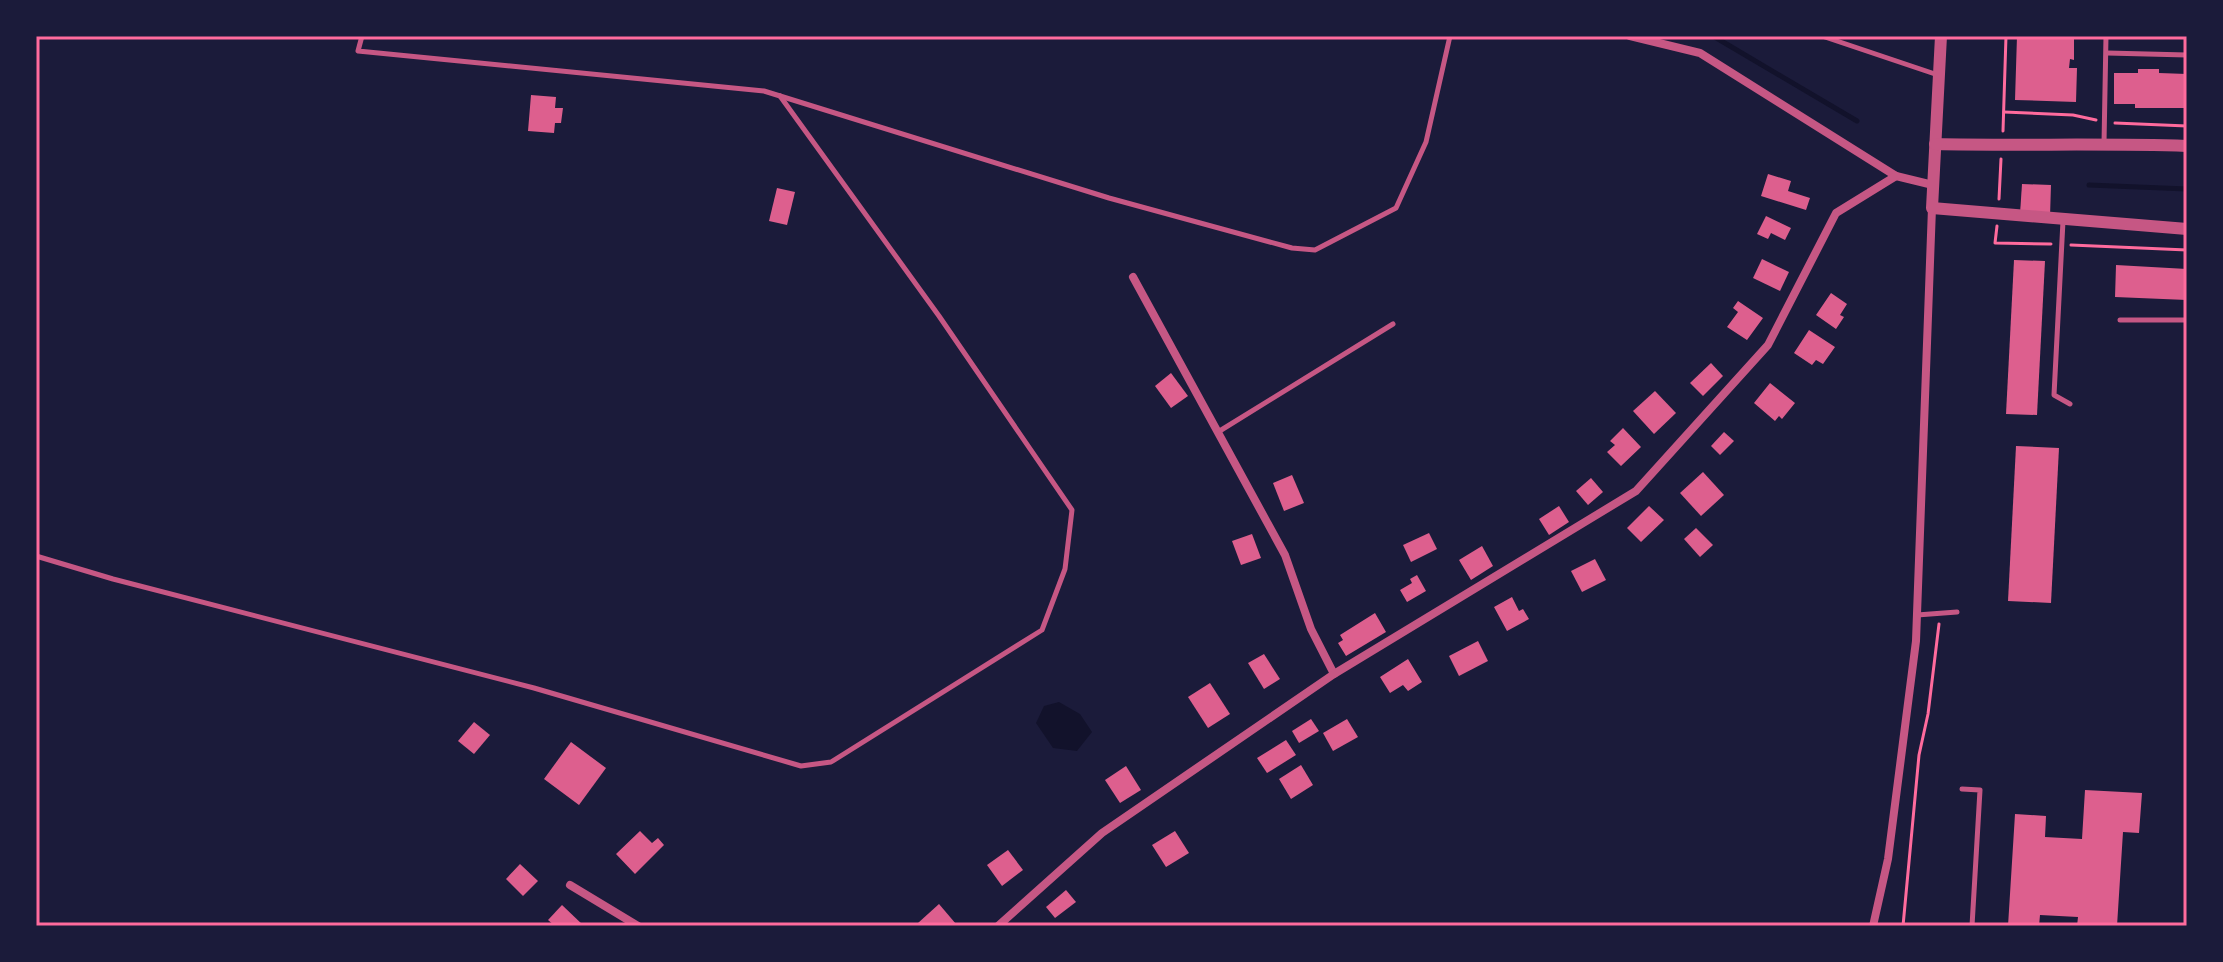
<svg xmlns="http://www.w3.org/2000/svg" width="2223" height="962" font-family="'IBM Plex Sans',sans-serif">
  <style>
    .water { fill: #12122b }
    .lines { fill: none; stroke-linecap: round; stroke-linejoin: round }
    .stream { stroke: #12122b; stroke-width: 5 }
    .building { fill: #dd5f8e }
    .path { stroke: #ff6b9d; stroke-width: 3 }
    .service { stroke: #c65784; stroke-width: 5 }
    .minor { stroke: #c65784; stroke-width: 8 }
    .tertiary { stroke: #c65784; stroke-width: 12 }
    .neatline { fill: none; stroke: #ff6b9d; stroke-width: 3 }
  </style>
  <rect width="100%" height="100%" fill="#1b1b3a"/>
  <!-- water -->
  <polygon class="water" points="1059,702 1080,714 1092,732 1077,751 1053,748 1036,723 1044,706"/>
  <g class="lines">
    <!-- stream -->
    <g class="stream">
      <polyline points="1713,36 1857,121"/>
      <polyline points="2089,185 2187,189"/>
    </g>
  </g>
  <!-- building -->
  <g class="building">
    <polygon points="2017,36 2074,36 2074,60 2070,59 2069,68 2077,68 2076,102 2015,100"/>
    <polygon points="2138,69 2159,69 2159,73 2187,74 2187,108 2135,108 2135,104 2114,104 2114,73 2138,73"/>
    <polygon points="531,95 556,97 555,108 563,108 561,123 555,123 554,133 528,131"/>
    <polygon points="1768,174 1791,181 1788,191 1810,198 1806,210 1761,196"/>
    <polygon points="2022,184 2051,185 2050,216 2020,214"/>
    <polygon points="777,188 795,192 787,225 769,221"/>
    <polygon points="1766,216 1791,228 1785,240 1771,233 1768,239 1757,234"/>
    <polygon points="1762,259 1789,272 1780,291 1753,278"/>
    <polygon points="2014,260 2045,261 2037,415 2006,414"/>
    <polygon points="2116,265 2187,269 2187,300 2115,297"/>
    <polygon points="1831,293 1847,304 1840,315 1844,317 1836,329 1816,315"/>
    <polygon points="1738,301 1763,318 1747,340 1727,327 1738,312 1733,308"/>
    <polygon points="1809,330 1835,347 1823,364 1816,360 1812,365 1794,353"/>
    <polygon points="1711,363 1723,376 1703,396 1690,383"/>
    <polygon points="1171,373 1188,396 1171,408 1155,386"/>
    <polygon points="1770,383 1795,403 1782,419 1779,416 1775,421 1754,403"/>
    <polygon points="1655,391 1676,413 1654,434 1633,411"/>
    <polygon points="1623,428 1641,447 1621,466 1607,452 1615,445 1610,441"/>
    <polygon points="1724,432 1734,441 1720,455 1711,446"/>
    <polygon points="2016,446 2059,448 2051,603 2008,601"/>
    <polygon points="1703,472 1724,495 1701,516 1680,493"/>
    <polygon points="1292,475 1304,503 1284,511 1273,483"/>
    <polygon points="1591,478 1603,492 1588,505 1576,491"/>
    <polygon points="1559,506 1569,522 1549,535 1539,519"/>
    <polygon points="1649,506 1664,520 1641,542 1627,528"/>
    <polygon points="1696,528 1713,545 1700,557 1684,539"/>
    <polygon points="1429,533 1437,549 1411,562 1403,545"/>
    <polygon points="1252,534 1261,558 1241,565 1232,541"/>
    <polygon points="1482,546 1493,566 1471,580 1459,560"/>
    <polygon points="1595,559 1606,580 1582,592 1571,571"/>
    <polygon points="1417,575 1426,591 1407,602 1400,590 1412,583 1410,579"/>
    <polygon points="1512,597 1519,611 1523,609 1529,619 1507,631 1494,607"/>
    <polygon points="1375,613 1386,632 1346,656 1338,643 1343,640 1340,635"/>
    <polygon points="1478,641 1488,661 1459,676 1449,656"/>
    <polygon points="1264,654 1280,679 1264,689 1248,663"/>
    <polygon points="1408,659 1422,682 1408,691 1403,685 1390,693 1380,677"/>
    <polygon points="1210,683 1230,714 1208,728 1188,697"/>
    <polygon points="1311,719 1319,731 1299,743 1292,731"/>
    <polygon points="1347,719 1358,737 1333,751 1323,733"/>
    <polygon points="474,722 490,735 474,754 458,741"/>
    <polygon points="1286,740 1296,755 1267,773 1257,758"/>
    <polygon points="571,742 606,768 579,805 544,779"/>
    <polygon points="1301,765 1313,785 1291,799 1279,779"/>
    <polygon points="1126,766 1141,790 1120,803 1105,780"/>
    <polygon points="2085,790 2142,793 2139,833 2123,832 2117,926 2077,926 2078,917 2040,915 2039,926 2008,926 2015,814 2046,816 2045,837 2082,839"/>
    <polygon points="640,831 652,843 658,838 664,845 635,874 616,854"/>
    <polygon points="1175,831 1189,853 1166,867 1152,845"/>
    <polygon points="1008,850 1023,870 1002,886 987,865"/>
    <polygon points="520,864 538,881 523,896 506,879"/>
    <polygon points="1066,890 1076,902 1055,918 1046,907"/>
    <polygon points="939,904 956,924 954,926 921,926 918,923"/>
    <polygon points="562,905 584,926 555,926 548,920"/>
  </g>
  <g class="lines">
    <!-- path -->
    <g class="path">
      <polyline points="2004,112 2073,115 2096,120"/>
      <polyline points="2115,123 2187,126"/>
      <polyline points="2003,131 2006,36"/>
      <polyline points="1999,199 2001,159"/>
      <polyline points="1997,226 1995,243 2051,244"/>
      <polyline points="2071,245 2187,250"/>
      <polyline points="1903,926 1919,755 1928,714 1939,624"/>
    </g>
    <!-- service -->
    <g class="service">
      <polyline points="362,36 358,51 764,91 1109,198 1292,248 1315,250 1396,208 1426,142 1450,36"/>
      <polyline points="1822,36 1938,75"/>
      <polyline points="2107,53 2187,55"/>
      <polyline points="2104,143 2106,36"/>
      <polyline points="2063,221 2054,395 2070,404"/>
      <polyline points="2120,320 2187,320"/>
      <polyline points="1218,432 1393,324"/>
      <polyline points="36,556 113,579 534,688 801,766 831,762 1042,630 1065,569 1072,510 939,316 780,96"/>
      <polyline points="1917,615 1957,612"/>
      <polyline points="1962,789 1980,790 1972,926"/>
    </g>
    <!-- minor -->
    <g class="minor">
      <polyline points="1630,36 1700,53 1896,176 1933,185"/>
      <polyline points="1133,277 1285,555 1311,629 1334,674"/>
      <polyline points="570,885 638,926"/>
      <polyline points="998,926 1102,833 1334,674 1636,491 1768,345 1836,213 1896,176"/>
      <polyline points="1873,926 1888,859 1916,641 1932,208"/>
    </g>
    <!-- tertiary -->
    <g class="tertiary">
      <polyline points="1941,36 1932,208 2187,229"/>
      <path d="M1935,144C2019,146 2103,143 2187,146"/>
    </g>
  </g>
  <!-- border -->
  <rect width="2223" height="962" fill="none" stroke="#1b1b3a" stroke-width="76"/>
  <rect x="38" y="38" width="2147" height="886" class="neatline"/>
</svg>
